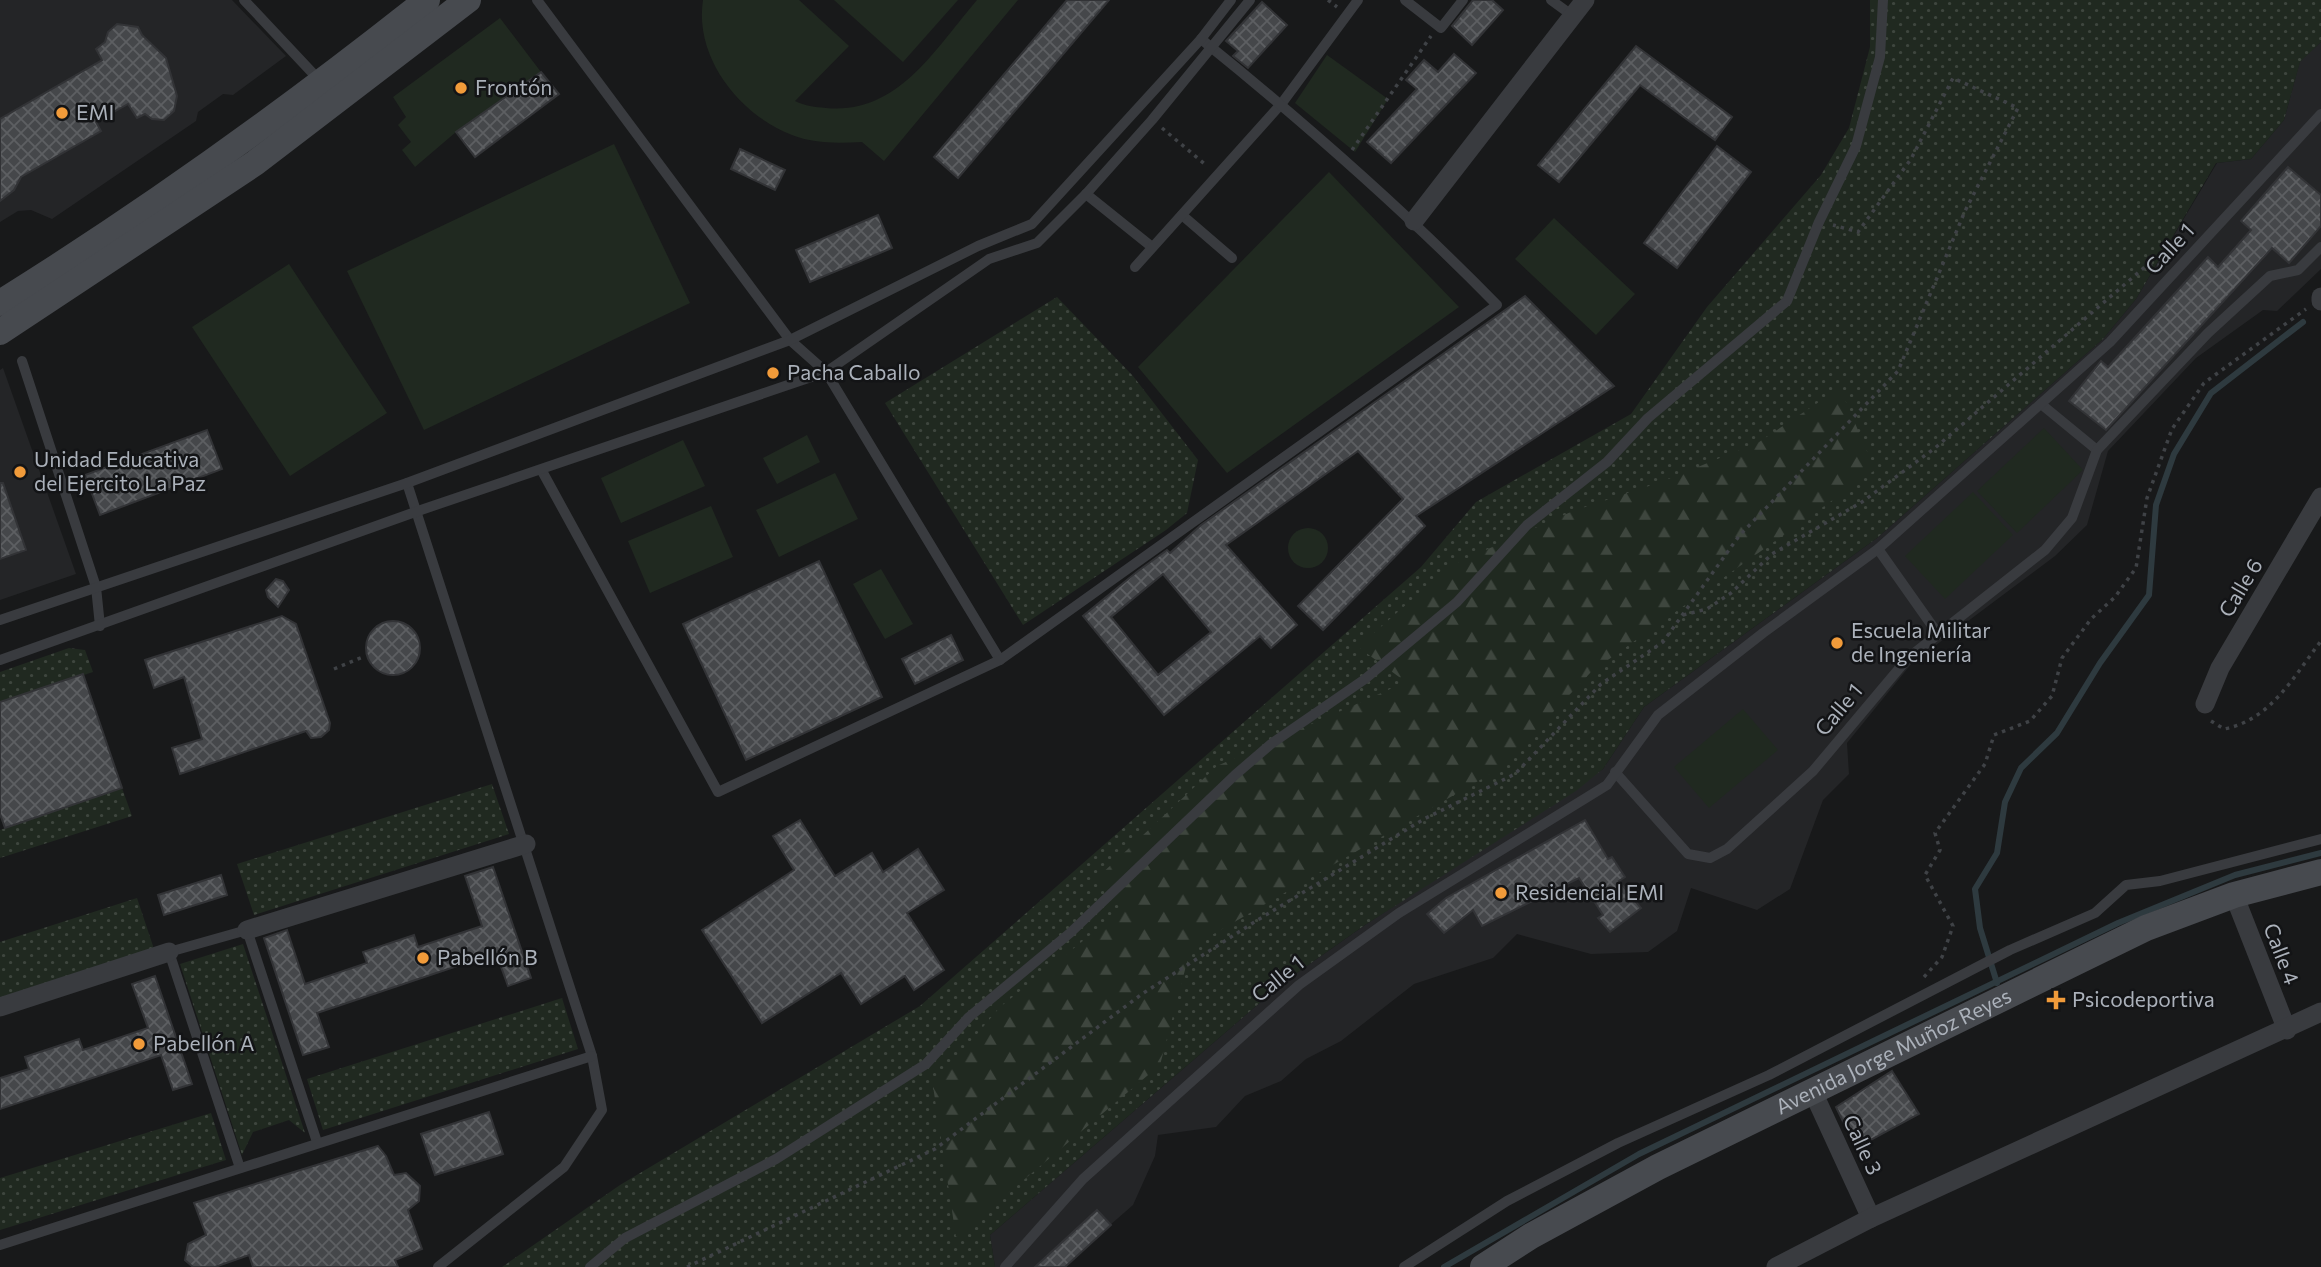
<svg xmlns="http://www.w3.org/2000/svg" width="2321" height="1267" font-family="Commissioner,sans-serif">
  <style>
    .built { fill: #242527 }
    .grass { fill: url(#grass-dots) }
    .forest { fill: url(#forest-firs) }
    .park { fill: #202920 }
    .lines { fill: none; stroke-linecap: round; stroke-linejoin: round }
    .stream { stroke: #2e3a3f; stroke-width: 6 }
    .building { fill: url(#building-cross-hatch); stroke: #323336; stroke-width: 2; fill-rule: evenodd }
    .path { stroke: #3f4246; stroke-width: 3.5; stroke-dasharray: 3.5 5; stroke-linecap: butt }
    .lane { stroke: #393b3f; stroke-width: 10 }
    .street { stroke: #393b3f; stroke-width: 19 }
    .secondary { stroke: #474a4f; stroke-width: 26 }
    .poi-dot { fill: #f19b3a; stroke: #131416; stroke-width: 2.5 }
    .labels { text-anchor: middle; stroke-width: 5; stroke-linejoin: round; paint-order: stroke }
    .poi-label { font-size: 21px; fill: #abb1ba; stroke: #131416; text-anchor: start }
    .street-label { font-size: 21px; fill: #abb1ba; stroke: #131416 }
  </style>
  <defs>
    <pattern id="grass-dots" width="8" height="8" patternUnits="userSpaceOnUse" patternTransform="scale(1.75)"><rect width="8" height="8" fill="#202920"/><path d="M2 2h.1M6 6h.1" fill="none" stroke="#3e463e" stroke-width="1.8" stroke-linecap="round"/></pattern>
    <pattern id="forest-firs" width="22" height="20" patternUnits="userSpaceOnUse" patternTransform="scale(1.75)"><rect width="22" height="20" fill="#202920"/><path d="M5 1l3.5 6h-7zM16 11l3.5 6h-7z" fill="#3e463e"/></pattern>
    <pattern id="building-cross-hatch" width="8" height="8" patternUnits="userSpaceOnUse" patternTransform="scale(1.75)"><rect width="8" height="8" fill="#45474a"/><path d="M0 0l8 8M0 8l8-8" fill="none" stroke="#5d5f62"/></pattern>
  </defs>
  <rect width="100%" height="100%" fill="#18191a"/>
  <!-- built -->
  <g class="built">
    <polygon points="0,0 232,0 286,56 233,95 223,94 198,112 196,121 52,219 31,210 18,211 0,222"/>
    <polygon points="2321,42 2321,269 2277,311 2263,310 2196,358 2108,451 2087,525 2055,556 1912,663 1847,743 1849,774 1823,800 1790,889 1757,910 1691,888 1677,931 1648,952 1591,954 1517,934 1493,958 1414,984 1341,1041 1306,1059 1281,1081 1245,1096 1216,1127 1158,1135 1155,1156 1133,1205 1062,1267 995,1267 990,1235 1284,982 1365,925 1603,769 1644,707 1877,538 2103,339 2136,299 2217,163 2251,159 2284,120 2300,61"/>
    <polygon points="3,368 76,574 0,600 0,370"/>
  </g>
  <!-- grass -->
  <g class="grass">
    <polygon points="1870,0 2321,0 2321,42 2300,62 2284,120 2251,159 2216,163 2136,299 2103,339 1877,538 1644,707 1603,769 1576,791 1365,925 1284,982 990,1235 995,1267 502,1267 620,1185 920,1006 1421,567 1476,502 1631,414 1707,307 1821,175 1849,128 1870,47"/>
    <polygon points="1057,297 1133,376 1198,460 1187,513 1166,530 1023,625 885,403"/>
    <polygon points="69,648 85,650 93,672 0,702 0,672"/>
    <polygon points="492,784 509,834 254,915 237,864"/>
    <polygon points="122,788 132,816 0,858 0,830"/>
    <polygon points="137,898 154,949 0,998 0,942"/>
    <polygon points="243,944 305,1133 289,1120 253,1132 242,1155 180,964"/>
    <polygon points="562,998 578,1049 323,1130 307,1079"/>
    <polygon points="211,1113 226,1160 0,1230 0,1178"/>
  </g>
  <!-- forest -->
  <polygon class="forest" points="1840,388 1875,470 1591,672 1499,769 1191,947 1160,1065 956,1237 933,1086 1000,1007 1123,909 1097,878 1217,766 1406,682 1358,647 1450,566 1573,511 1661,482 1759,442"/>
  <!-- park -->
  <g class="park">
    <path d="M703,0H799L849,46L795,101C805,106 815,107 826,108C898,115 935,49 977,0H1018L884,161L862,142C838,143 814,144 792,135C740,115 694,58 703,0Z"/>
    <polygon points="834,0 958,0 903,62"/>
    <polygon points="500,18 541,72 456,132 415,167 402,150 411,142 398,125 406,117 393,97"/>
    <polygon points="1327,55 1388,99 1355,152 1295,103"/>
    <polygon points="614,144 690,303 424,430 347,271"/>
    <polygon points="1329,172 1459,307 1227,473 1138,367"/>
    <polygon points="1554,218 1635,294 1596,335 1515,259"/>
    <polygon points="289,264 387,413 290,476 192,327"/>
    <polygon points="2044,428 2083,470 2017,533 1977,491"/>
    <polygon points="807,435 820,462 777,484 763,458"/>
    <polygon points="683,440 705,486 621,523 601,478"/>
    <polygon points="835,473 858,519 779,557 756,510"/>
    <polygon points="1973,492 2013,535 1945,599 1905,556"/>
    <polygon points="711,506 733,557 650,593 628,541"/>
    <circle cx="1308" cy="548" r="20"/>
    <polygon points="881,569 913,624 885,639 853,584"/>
    <polygon points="1743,709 1778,750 1709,808 1674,767"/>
  </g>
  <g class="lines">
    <!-- stream -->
    <g class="stream">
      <polyline points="1997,983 1980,928 1975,889 1997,853 2005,802 2021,768 2057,733 2100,663 2149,595 2156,505 2174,454 2211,393 2303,322"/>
      <polyline points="1444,1267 1639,1154 2118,923 2235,875 2321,853"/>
    </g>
  </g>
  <!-- building -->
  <g class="building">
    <polygon points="1067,0 1109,0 958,178 934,157"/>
    <polygon points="1473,0 1492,0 1503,10 1472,45 1452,26"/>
    <polygon points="1262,2 1287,25 1248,68 1233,56 1238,51 1226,41"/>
    <polygon points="117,24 138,27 142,35 166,58 177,96 174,111 164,120 152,119 145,114 137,118 128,104 96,122 101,131 21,177 14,190 0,201 0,119 102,60 96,49 105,42 108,32"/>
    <polygon points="1636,46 1732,117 1715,140 1640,85 1559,182 1538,165"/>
    <polygon points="1454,54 1476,73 1391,163 1367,142 1417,89 1406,80 1424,60 1438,72"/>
    <polygon points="541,72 559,94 475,157 456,132"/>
    <polygon points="1717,146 1751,172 1677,268 1644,243"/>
    <polygon points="740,149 785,170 775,190 731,169"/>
    <polygon points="2288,167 2321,195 2321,226 2289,263 2272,248 2106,430 2069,401 2101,361 2108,367 2208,257 2218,267 2251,230 2241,221"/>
    <polygon points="878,215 892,248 810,282 796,250"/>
    <path d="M1525,296L1614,386L1416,516L1425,526L1323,630L1298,606L1403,499L1358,451L1226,545L1297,625L1271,648L1260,636L1164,715L1083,616L1138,571L1167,550L1170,553L1201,525ZM1163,574L1211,632L1158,675L1111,617Z"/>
    <polygon points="207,430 222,469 100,515 85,475"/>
    <polygon points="0,483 3,483 26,550 0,559"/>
    <polygon points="819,561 882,697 746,760 683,624"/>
    <polygon points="276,579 283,581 289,590 278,607 268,597 266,590"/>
    <polygon points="282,616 296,624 330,723 329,730 321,737 311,738 306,731 180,774 172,748 202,739 184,677 154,688 145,660"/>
    <circle cx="393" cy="648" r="27"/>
    <polygon points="951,635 963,660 915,684 902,659"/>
    <polygon points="83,674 122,788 5,828 0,814 0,702"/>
    <polygon points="800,820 835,876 872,853 883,872 918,849 944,890 907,913 944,970 914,990 905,976 861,1004 841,973 762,1023 702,930 794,870 773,836"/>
    <polygon points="1585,820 1608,859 1612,857 1625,877 1619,881 1641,908 1610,932 1598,918 1603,915 1579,878 1482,926 1473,910 1444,933 1427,914 1446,898"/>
    <polygon points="493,867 531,978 508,986 496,953 317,1013 329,1047 303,1055 264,938 287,930 305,984 367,963 363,952 414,935 418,947 482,926 465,876"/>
    <polygon points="221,875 227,895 164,915 158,895"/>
    <polygon points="155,976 192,1084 173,1090 161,1055 0,1109 0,1078 29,1069 25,1057 79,1039 83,1050 148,1028 132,984"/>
    <polygon points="1892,1071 1919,1114 1856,1148 1836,1107"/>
    <polygon points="489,1112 503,1154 435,1175 421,1134"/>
    <polygon points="378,1146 386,1156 394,1175 406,1173 420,1186 419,1201 408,1210 422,1249 395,1260 398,1267 253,1267 249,1255 215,1267 193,1267 185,1260 188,1244 206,1235 194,1203"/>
    <polygon points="1097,1210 1111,1225 1065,1267 1035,1267"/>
  </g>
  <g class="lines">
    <!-- path -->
    <g class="path">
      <polyline points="1328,0 1337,7"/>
      <polyline points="1162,128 1207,166"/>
      <polyline points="1352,150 1431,36"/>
      <polyline points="1683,615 1707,609 1731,593 1772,554 1862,502 1935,448 2146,266 2163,265"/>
      <polyline points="334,669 365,656"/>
      <path d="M2211,721L2224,729C2271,720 2294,676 2321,641"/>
      <polyline points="1924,977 1942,957 1953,926 1925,875 1940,850 1935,833 1985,764 1994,735 2030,721 2052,696 2062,658 2091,619 2115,597 2136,568 2147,498 2172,429 2204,383 2306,309"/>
      <polyline points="687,1267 935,1149 1142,994 1256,921 1424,819 1515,774 1601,684 1663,642 1739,536 1898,371 1965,211 2018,108 1953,78 1911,159 1858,232 1833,225"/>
    </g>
    <!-- lane -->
    <g class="lane">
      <polyline points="244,0 320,81"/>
      <polyline points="537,0 790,340 826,372 1000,660"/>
      <polyline points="1405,0 1441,28 1463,0"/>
      <polyline points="1551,0 1573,16"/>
      <polyline points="1086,194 1152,247"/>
      <polyline points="1182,215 1232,258"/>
      <polyline points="1135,267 1282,103 1358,0"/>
      <polyline points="22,361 96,587 100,626"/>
      <polyline points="2041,404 2097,450"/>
      <path d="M542,471L718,792L1000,660L1497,305C1404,210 1305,123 1201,39"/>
      <polyline points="407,483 592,1056 602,1110 564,1167 438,1267"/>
      <polyline points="1878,549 1938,634"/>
      <polyline points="0,620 407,483 790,340 978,246 1032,224 1201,39 1231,0"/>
      <polyline points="0,660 418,511 826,372 989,259 1037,243 1086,194 1152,120 1250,0"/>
      <polyline points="1615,772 1688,854 1710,858 1727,849 1813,771 1908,658 2045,550 2072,518 2097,450 2208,333 2270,276 2298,270 2321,247"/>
      <polyline points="240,1168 169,952 247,930 317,1142"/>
      <polyline points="0,1245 592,1056"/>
      <polyline points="590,1267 625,1238 776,1159 926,1064 969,1017 1070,933 1235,775 1271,744 1365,679 1457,602 1527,525 1607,462 1648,418 1787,301 1819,222 1856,146 1880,57 1883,0"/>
      <polyline points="1005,1267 1083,1179 1299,985 1399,913 1607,785 1658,715 1763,633 1878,549 2110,342 2321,114"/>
      <polyline points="1404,1267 1507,1201 1618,1143 1769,1075 2010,950 2095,913 2126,885 2160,881 2321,839"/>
    </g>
    <!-- street -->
    <g class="street">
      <polyline points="1414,221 1585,0"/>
      <polyline points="2321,297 2321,301"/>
      <polyline points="2205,704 2220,668 2321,497"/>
      <polyline points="2234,895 2287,1030"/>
      <polyline points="247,930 526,844"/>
      <polyline points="0,1007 169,952"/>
      <polyline points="1813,1092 1871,1218"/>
      <polyline points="1776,1267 1871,1218 2321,1012"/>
    </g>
    <!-- secondary -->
    <g class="secondary">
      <path d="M0,303C148,211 291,108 427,0"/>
      <polyline points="0,332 255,163 468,0"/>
      <path id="s1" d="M1483,1267L1531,1236L1658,1167L2146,928L2234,895L2321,872"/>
    </g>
  </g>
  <!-- markers -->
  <g class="poi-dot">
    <circle cx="461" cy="88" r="7"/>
    <circle cx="62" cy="113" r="7"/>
    <circle cx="773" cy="373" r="7"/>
    <circle cx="20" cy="472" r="7"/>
    <circle cx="1837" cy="643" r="7"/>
    <circle cx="1501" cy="893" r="7"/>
    <circle cx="423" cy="958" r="7"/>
    <path d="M2052.5 989.5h7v7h7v7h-7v7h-7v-7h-7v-7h7z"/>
    <circle cx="139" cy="1044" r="7"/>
  </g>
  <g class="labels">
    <!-- poi labels -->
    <g class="poi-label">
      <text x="475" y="95">Frontón</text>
      <text x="76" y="120">EMI</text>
      <text x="787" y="380">Pacha Caballo</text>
      <text x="34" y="467">Unidad Educativa<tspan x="34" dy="24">del Ejercito La Paz</tspan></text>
      <text x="1851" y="638">Escuela Militar<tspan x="1851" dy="24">de Ingeniería</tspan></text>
      <text x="1515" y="900">Residencial EMI</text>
      <text x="437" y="965">Pabellón B</text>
      <text x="2072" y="1007">Psicodeportiva</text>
      <text x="153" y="1051">Pabellón A</text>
    </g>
    <!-- street labels -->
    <g class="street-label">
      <text transform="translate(2170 249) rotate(-47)" y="7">Calle 1</text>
      <text transform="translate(2241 588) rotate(-59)" y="7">Calle 6</text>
      <text transform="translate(1839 710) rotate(-50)" y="7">Calle 1</text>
      <text transform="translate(2281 954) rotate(69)" y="7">Calle 4</text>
      <text transform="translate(1278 979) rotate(-39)" y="7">Calle 1</text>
      <text dy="7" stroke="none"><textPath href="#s1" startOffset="464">Avenida Jorge Muñoz Reyes</textPath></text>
      <text transform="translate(1862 1145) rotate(65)" y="7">Calle 3</text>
    </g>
  </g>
</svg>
